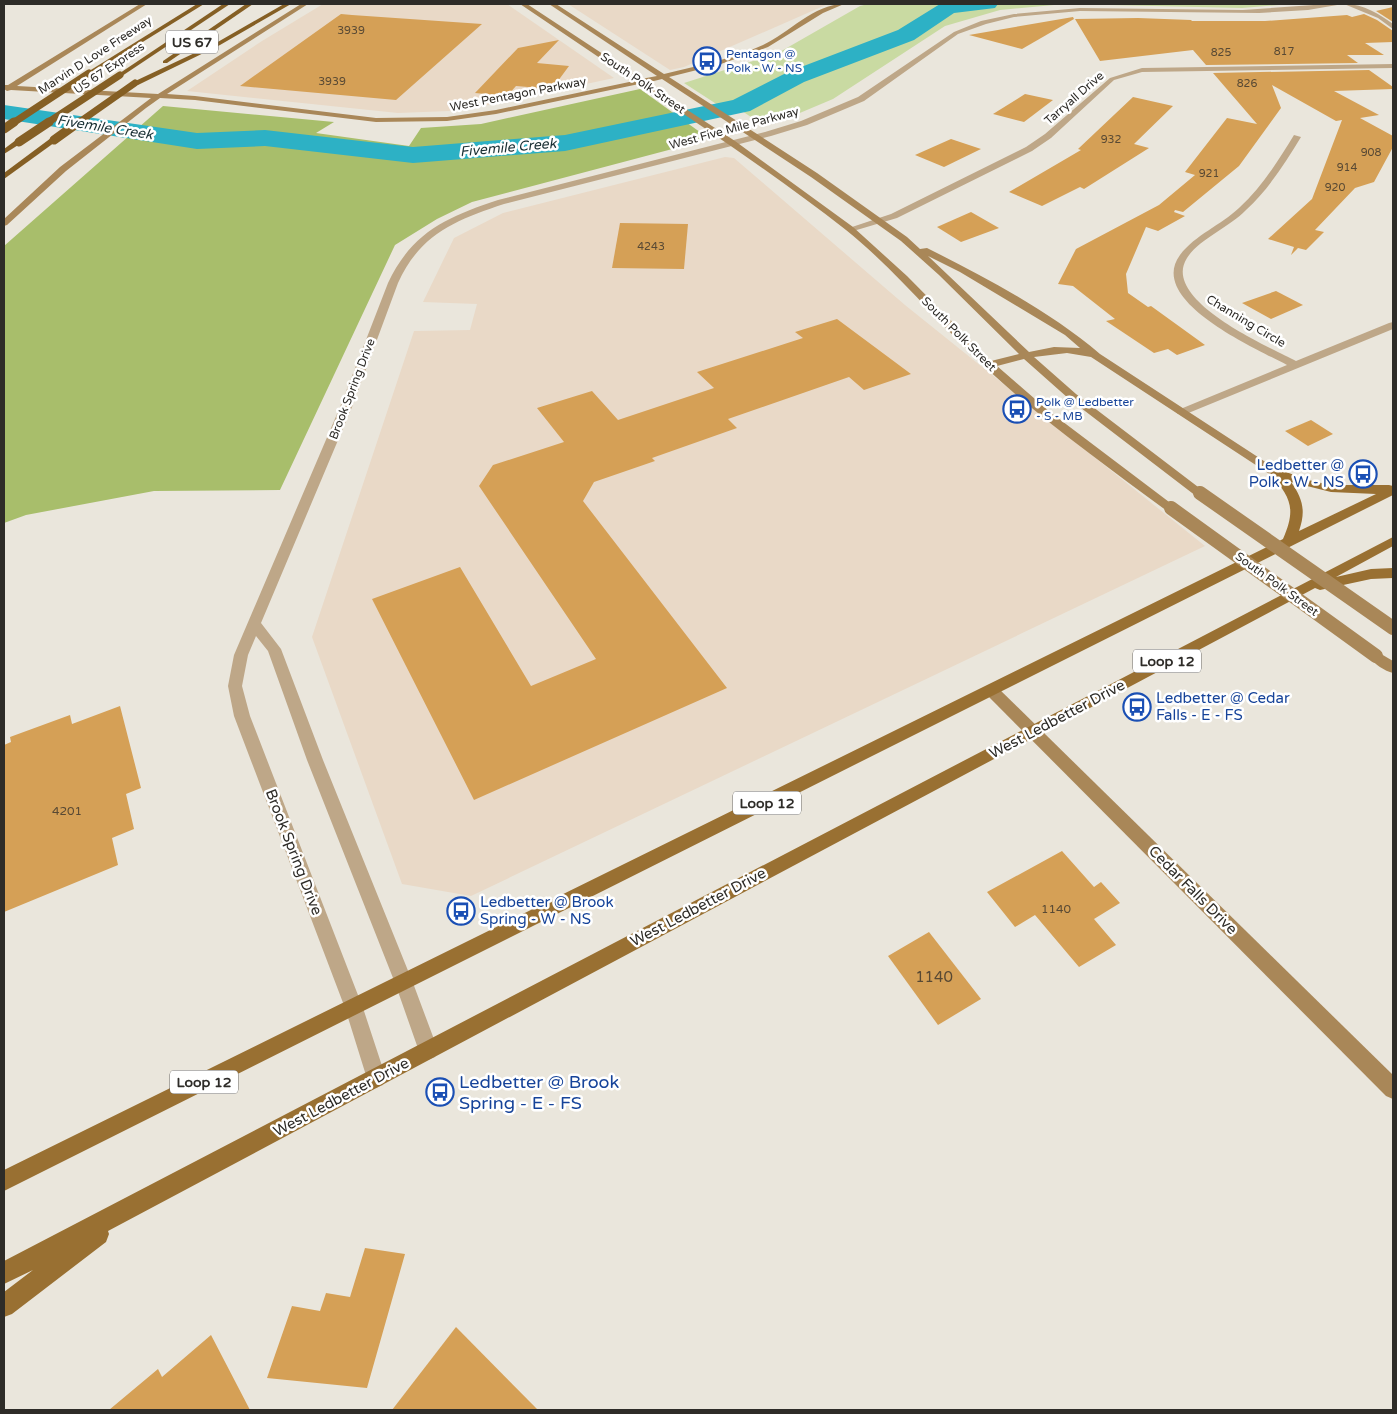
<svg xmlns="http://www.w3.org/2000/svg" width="1397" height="1414" font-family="'Varela Round',sans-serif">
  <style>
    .commercial { fill: #e9d9c7 }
    .green { fill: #c9daa2 }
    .forest { fill: #a8be6b }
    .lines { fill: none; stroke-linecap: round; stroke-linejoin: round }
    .river { fill: #2db1c5; fill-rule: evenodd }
    .building { fill: #d5a056 }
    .street { fill: #bea788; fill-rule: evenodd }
    .secondary { fill: #a98758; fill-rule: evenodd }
    .primary { fill: #997032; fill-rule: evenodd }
    .highway { fill: #855f24; fill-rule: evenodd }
    .secondary-bridge { stroke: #a98758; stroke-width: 14 }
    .highway-bridge-far1 { stroke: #855f24; stroke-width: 7 }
    .highway-bridge { stroke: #855f24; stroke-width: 9 }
    .labels { text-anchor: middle; stroke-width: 5; stroke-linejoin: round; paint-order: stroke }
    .far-number-label { font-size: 11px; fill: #584934 }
    .far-transit-label { font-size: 12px; fill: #164399; stroke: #fff; text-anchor: start }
    .far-street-label { font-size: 12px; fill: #2e2c28; stroke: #fff }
    .number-label { font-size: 12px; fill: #584934 }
    .shield { fill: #fff; stroke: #6d6b68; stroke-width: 1 }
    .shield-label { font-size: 14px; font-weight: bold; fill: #2e2c28 }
    .far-water-label { font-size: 14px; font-style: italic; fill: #1a3034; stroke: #fff }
    .transit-label { font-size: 15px; fill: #164399; stroke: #fff; text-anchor: start }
    .street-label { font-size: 15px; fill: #2e2c28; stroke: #fff }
    .near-number-label { font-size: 15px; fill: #584934 }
    .near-transit-label { font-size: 18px; fill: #164399; stroke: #fff; text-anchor: start }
  </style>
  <rect width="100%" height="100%" fill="#eae6dc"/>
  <!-- commercial -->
  <g class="commercial">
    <polygon points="323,4 507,4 614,78 484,106 449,111 398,113 187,91 262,41"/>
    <polygon points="568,4 828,4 684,67 670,70"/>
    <polygon points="725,157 734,158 905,305 1205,546 471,896 402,884 312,637 414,331 470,330 477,304 423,302 454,238 503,213"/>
  </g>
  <!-- green -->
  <polygon class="green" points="868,4 1291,4 1242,8 1065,4 1000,10 945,26 833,99 776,123 760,123 730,103 721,107 684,83 778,53 860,6"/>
  <!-- forest -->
  <polygon class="forest" points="640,89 704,135 695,143 472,202 437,219 395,245 280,490 154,491 26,515 4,523 4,246 163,106 334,122 316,133 409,146 421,128 481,124"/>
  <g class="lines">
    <!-- river -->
    <polygon class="river" points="940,4 998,4 995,8 954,13 914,40 804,82 750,111 565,151 413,163 265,146 197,149 4,119 4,105 197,133 265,130 413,147 565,135 733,100 788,72 898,30"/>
  </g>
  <!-- building -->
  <g class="building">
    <polygon points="1393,7 1393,22 1376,11"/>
    <polygon points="341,14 352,15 482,24 396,100 240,86"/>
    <polygon points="1364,14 1377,20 1393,31 1393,42 1365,43 1384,55 1347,55 1358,63 1206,65 1193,50 1100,61 1075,19 1138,18 1191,20 1192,21 1265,21 1347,15 1352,17"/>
    <polygon points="1073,17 1074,19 1022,49 969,35"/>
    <polygon points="559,40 537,63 569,66 552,89 516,86 507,96 475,93 518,48"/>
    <polygon points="1369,70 1393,87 1393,89 1334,91 1379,115 1360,118 1393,136 1393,147 1374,182 1355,188 1315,230 1324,232 1306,250 1298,248 1291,255 1294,247 1268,239 1312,199 1342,120 1336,121 1272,85 1281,108 1239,166 1183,212 1175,210 1174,212 1185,216 1158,231 1146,227 1126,274 1128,293 1148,307 1151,306 1205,345 1177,355 1168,349 1154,353 1106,321 1115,319 1073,286 1058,284 1076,249 1159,205 1195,175 1185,172 1227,118 1257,124 1213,73"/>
    <polygon points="1025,94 1053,100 1024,122 993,114"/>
    <polygon points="1133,97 1173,106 1134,144 1149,148 1084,189 1080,187 1042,206 1009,192 1081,150 1078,149"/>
    <polygon points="951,139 981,149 944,167 915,155"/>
    <polygon points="971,212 999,228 961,242 937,227"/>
    <polygon points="620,223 688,224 684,269 612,268"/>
    <polygon points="1276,291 1303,305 1271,319 1242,303"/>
    <polygon points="837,319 911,374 864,390 849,377 728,419 737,428 652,458 655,461 594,482 583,501 727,688 474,800 372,599 460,567 531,686 596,659 479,486 493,465 564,442 537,408 592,391 618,420 714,388 697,372 803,338 795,332"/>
    <polygon points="1311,420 1333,434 1308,446 1285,431"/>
    <polygon points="120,706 141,788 126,794 134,829 112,838 118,865 4,912 4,745 11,742 10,737 70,715 72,724"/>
    <polygon points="1062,851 1094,887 1101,882 1120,903 1094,919 1116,945 1079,967 1035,915 1015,927 987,892"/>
    <polygon points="929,932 981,999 938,1025 888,956"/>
    <polygon points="365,1248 405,1254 367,1388 267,1378 292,1306 320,1311 326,1293 350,1297"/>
    <polygon points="456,1327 538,1410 392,1410"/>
    <polygon points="211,1335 250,1410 109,1410 158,1369 162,1377"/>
  </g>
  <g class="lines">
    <!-- street -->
    <g class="street">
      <path d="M1328,4H1343L1308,10L1259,13L1080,11L1014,17L986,24L958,34L864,101L807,125L771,136L504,204C456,220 420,234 398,283L352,407L261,623L281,649L323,760L413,983L438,1050L435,1057L428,1060L421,1057L395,983L307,760L268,651L256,636L248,655L242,686L250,716L363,1008L386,1078L383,1085L376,1088L369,1085L345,1008L234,716L228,686L234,655L340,407L388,283C412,232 447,217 498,200L765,132L801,121L858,97L954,32L981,21L1014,14L1080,8L1243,10Z"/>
      <path d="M1344,4C1361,3 1380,14 1393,24V29L1378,18Z"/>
      <polygon points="1393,64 1393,68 1142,72 1114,80 1051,138 1032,151 897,218 850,232 846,229 891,214 1026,147 1045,134 1110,78 1142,68"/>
      <path d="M1294,135L1301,137C1285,163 1269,189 1246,210C1230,227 1199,239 1187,258C1160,300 1269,347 1296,361L1389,323L1393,322V329L1186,414H1178L1176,412L1178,410L1287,365C1257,349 1146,301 1180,255C1195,235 1221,225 1239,208C1262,187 1278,161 1294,135Z"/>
    </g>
    <!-- secondary -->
    <g class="secondary">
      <path d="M140,4H147L17,86L158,94L301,4H308L167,94L195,96L376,118L447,117L496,110L634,81L520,4H527L641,79L657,76L549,4H556L664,74C697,66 732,59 763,45C789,33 814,4 844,4L823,13L768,47L721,64L669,77L817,173L907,237L920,249L927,248C987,278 1049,311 1100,354L1281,472L1275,476L1271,475L1091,357L1067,353L1034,357L1076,394L1206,493L1204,496H1196L1068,398L1024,359L997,366L1050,412L1177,508L1175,511H1167C1105,465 1042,420 986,368C938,323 897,271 846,230C780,178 709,131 639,84L496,114L447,121L376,122L195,100L160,98L146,108L66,171L7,225L4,226V219L60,167L151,98L11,90L7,91L4,89V85H8ZM662,79L811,177L901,241L939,275L1019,354L991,361L907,276L853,227L735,141L646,83ZM928,256L960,272L1065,335L1080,348L1054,347L1029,352Z"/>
      <path d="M1376,651L1393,661V673C1385,671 1373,664 1369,656L1371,652Z"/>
      <polygon points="992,685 997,687 1393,1075 1393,1099 1386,1096 987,695 985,691 987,687"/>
    </g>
    <!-- primary -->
    <g class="primary">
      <path d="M1275,468L1308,480L1331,485H1389L1393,486V495L4,1191V1170L1283,539C1297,507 1290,497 1269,472ZM1291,482L1331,492L1376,494L1299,531C1306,511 1303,499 1291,482Z"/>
      <polygon points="1393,537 1393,546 1336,577 1371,569 1393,568 1393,578 1371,579 1320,590 1315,588 108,1231 109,1234 106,1242 12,1314 4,1317 4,1292 33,1270 4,1284 4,1261"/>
    </g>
    <!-- highway -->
    <g class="highway">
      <polygon points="197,4 204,4 91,74 86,73"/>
      <polygon points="223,4 230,4 122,76 117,75"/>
      <polygon points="246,4 253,4 167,63 163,63 163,61"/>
      <polygon points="284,4 291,4 220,45 138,85 131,83 216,43"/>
      <polygon points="51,138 58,140 4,179 4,173"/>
      <polygon points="16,140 23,142 4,154 4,149"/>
    </g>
    <!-- secondary-bridge -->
    <g class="secondary-bridge">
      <polyline points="1200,493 1393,628"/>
      <polyline points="1171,508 1376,656"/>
    </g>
    <!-- highway-bridge-far1 -->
    <g class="highway-bridge-far1">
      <polyline points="13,123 89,73"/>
      <polyline points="47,123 120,75"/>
      <polyline points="78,123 135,83"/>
    </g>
    <!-- highway-bridge -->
    <g class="highway-bridge">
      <polyline points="4,129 14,122"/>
      <polyline points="54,140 79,122"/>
      <polyline points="19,142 49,122"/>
    </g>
  </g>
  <!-- icons -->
  <defs>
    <g id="bus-ring" transform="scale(1.4375)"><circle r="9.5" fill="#fff" stroke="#1a4fb4" stroke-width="1.5"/><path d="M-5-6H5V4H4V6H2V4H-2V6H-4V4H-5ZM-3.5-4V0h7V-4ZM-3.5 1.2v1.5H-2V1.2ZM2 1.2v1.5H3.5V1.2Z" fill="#1a4fb4"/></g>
  </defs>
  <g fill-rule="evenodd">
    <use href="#bus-ring" x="707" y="61"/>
    <use href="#bus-ring" x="1017" y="409"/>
    <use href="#bus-ring" x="1363" y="474"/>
    <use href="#bus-ring" x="1137" y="707"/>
    <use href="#bus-ring" x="461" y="911"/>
    <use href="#bus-ring" x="440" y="1092"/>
  </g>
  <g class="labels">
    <!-- far-number labels -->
    <g class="far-number-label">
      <text x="351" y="34">3939</text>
      <text x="1284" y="55">817</text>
      <text x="1221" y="56">825</text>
      <text x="332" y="85">3939</text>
      <text x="1247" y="87">826</text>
      <text x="1111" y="143">932</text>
      <text x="1371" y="156">908</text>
      <text x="1347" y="171">914</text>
      <text x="1209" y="177">921</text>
      <text x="1335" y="191">920</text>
      <text x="651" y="250">4243</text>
    </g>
    <!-- far-transit labels -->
    <g class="far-transit-label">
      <text x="726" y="58">Pentagon @<tspan x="726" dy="14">Polk - W - NS</tspan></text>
      <text x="1036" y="406">Polk @ Ledbetter<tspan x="1036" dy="14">- S - MB</tspan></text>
    </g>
    <!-- far-street labels -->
    <g class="far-street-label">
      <text transform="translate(95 55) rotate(-33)" y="4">Marvin D Love Freeway</text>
      <text transform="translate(109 68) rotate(-34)" y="4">US 67 Express</text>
      <text transform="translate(643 83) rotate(34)" y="4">South Polk Street</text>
      <text transform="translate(518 94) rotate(-11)" y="4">West Pentagon Parkway</text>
      <text transform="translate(1074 98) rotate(-41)" y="4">Tarryall Drive</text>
      <text transform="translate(734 128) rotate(-15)" y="4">West Five Mile Parkway</text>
      <text transform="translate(1246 321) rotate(31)" y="4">Channing Circle</text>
      <text transform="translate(959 334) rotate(45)" y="4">South Polk Street</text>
      <text transform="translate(352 389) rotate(-69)" y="4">Brook Spring Drive</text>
      <text transform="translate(1277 584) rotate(36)" y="4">South Polk Street</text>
    </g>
    <!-- number labels -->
    <g class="number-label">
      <text x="67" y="815">4201</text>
      <text x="1056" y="913">1140</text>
    </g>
    <!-- shield labels -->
    <g class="shield">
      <rect x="166" y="30.5" width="52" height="23" rx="4"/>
      <rect x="1133" y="649.5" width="68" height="23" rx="4"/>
      <rect x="733" y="791.5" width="68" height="23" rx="4"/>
      <rect x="170" y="1070.5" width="68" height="23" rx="4"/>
    </g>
    <g class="shield-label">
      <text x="192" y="47">US 67</text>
      <text x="1167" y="666">Loop 12</text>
      <text x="767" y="808">Loop 12</text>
      <text x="204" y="1087">Loop 12</text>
    </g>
    <!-- far-water labels -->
    <g class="far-water-label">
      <text transform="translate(105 127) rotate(9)" y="5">Fivemile Creek</text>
      <text transform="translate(508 147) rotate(-5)" y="5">Fivemile Creek</text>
    </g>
    <!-- transit labels -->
    <g class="transit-label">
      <text x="1344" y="470" text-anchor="end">Ledbetter @<tspan x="1344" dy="17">Polk - W - NS</tspan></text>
      <text x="1156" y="703">Ledbetter @ Cedar<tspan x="1156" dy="17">Falls - E - FS</tspan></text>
      <text x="480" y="907">Ledbetter @ Brook<tspan x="480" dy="17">Spring - W - NS</tspan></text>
    </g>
    <!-- street labels -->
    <g class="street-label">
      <text transform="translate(1057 719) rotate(-28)" y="5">West Ledbetter Drive</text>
      <text transform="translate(294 852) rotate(69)" y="5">Brook Spring Drive</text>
      <text transform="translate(1193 890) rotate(45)" y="5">Cedar Falls Drive</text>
      <text transform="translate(698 907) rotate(-28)" y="5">West Ledbetter Drive</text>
      <text transform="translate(341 1097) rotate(-28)" y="5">West Ledbetter Drive</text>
    </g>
    <!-- near-number labels -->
    <g class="near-number-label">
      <text x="934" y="982">1140</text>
    </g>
    <!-- near-transit labels -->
    <g class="near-transit-label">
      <text x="459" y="1088">Ledbetter @ Brook<tspan x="459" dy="21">Spring - E - FS</tspan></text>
    </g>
  </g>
  <!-- border -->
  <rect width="1397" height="1414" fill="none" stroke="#2e2c28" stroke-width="10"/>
</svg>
